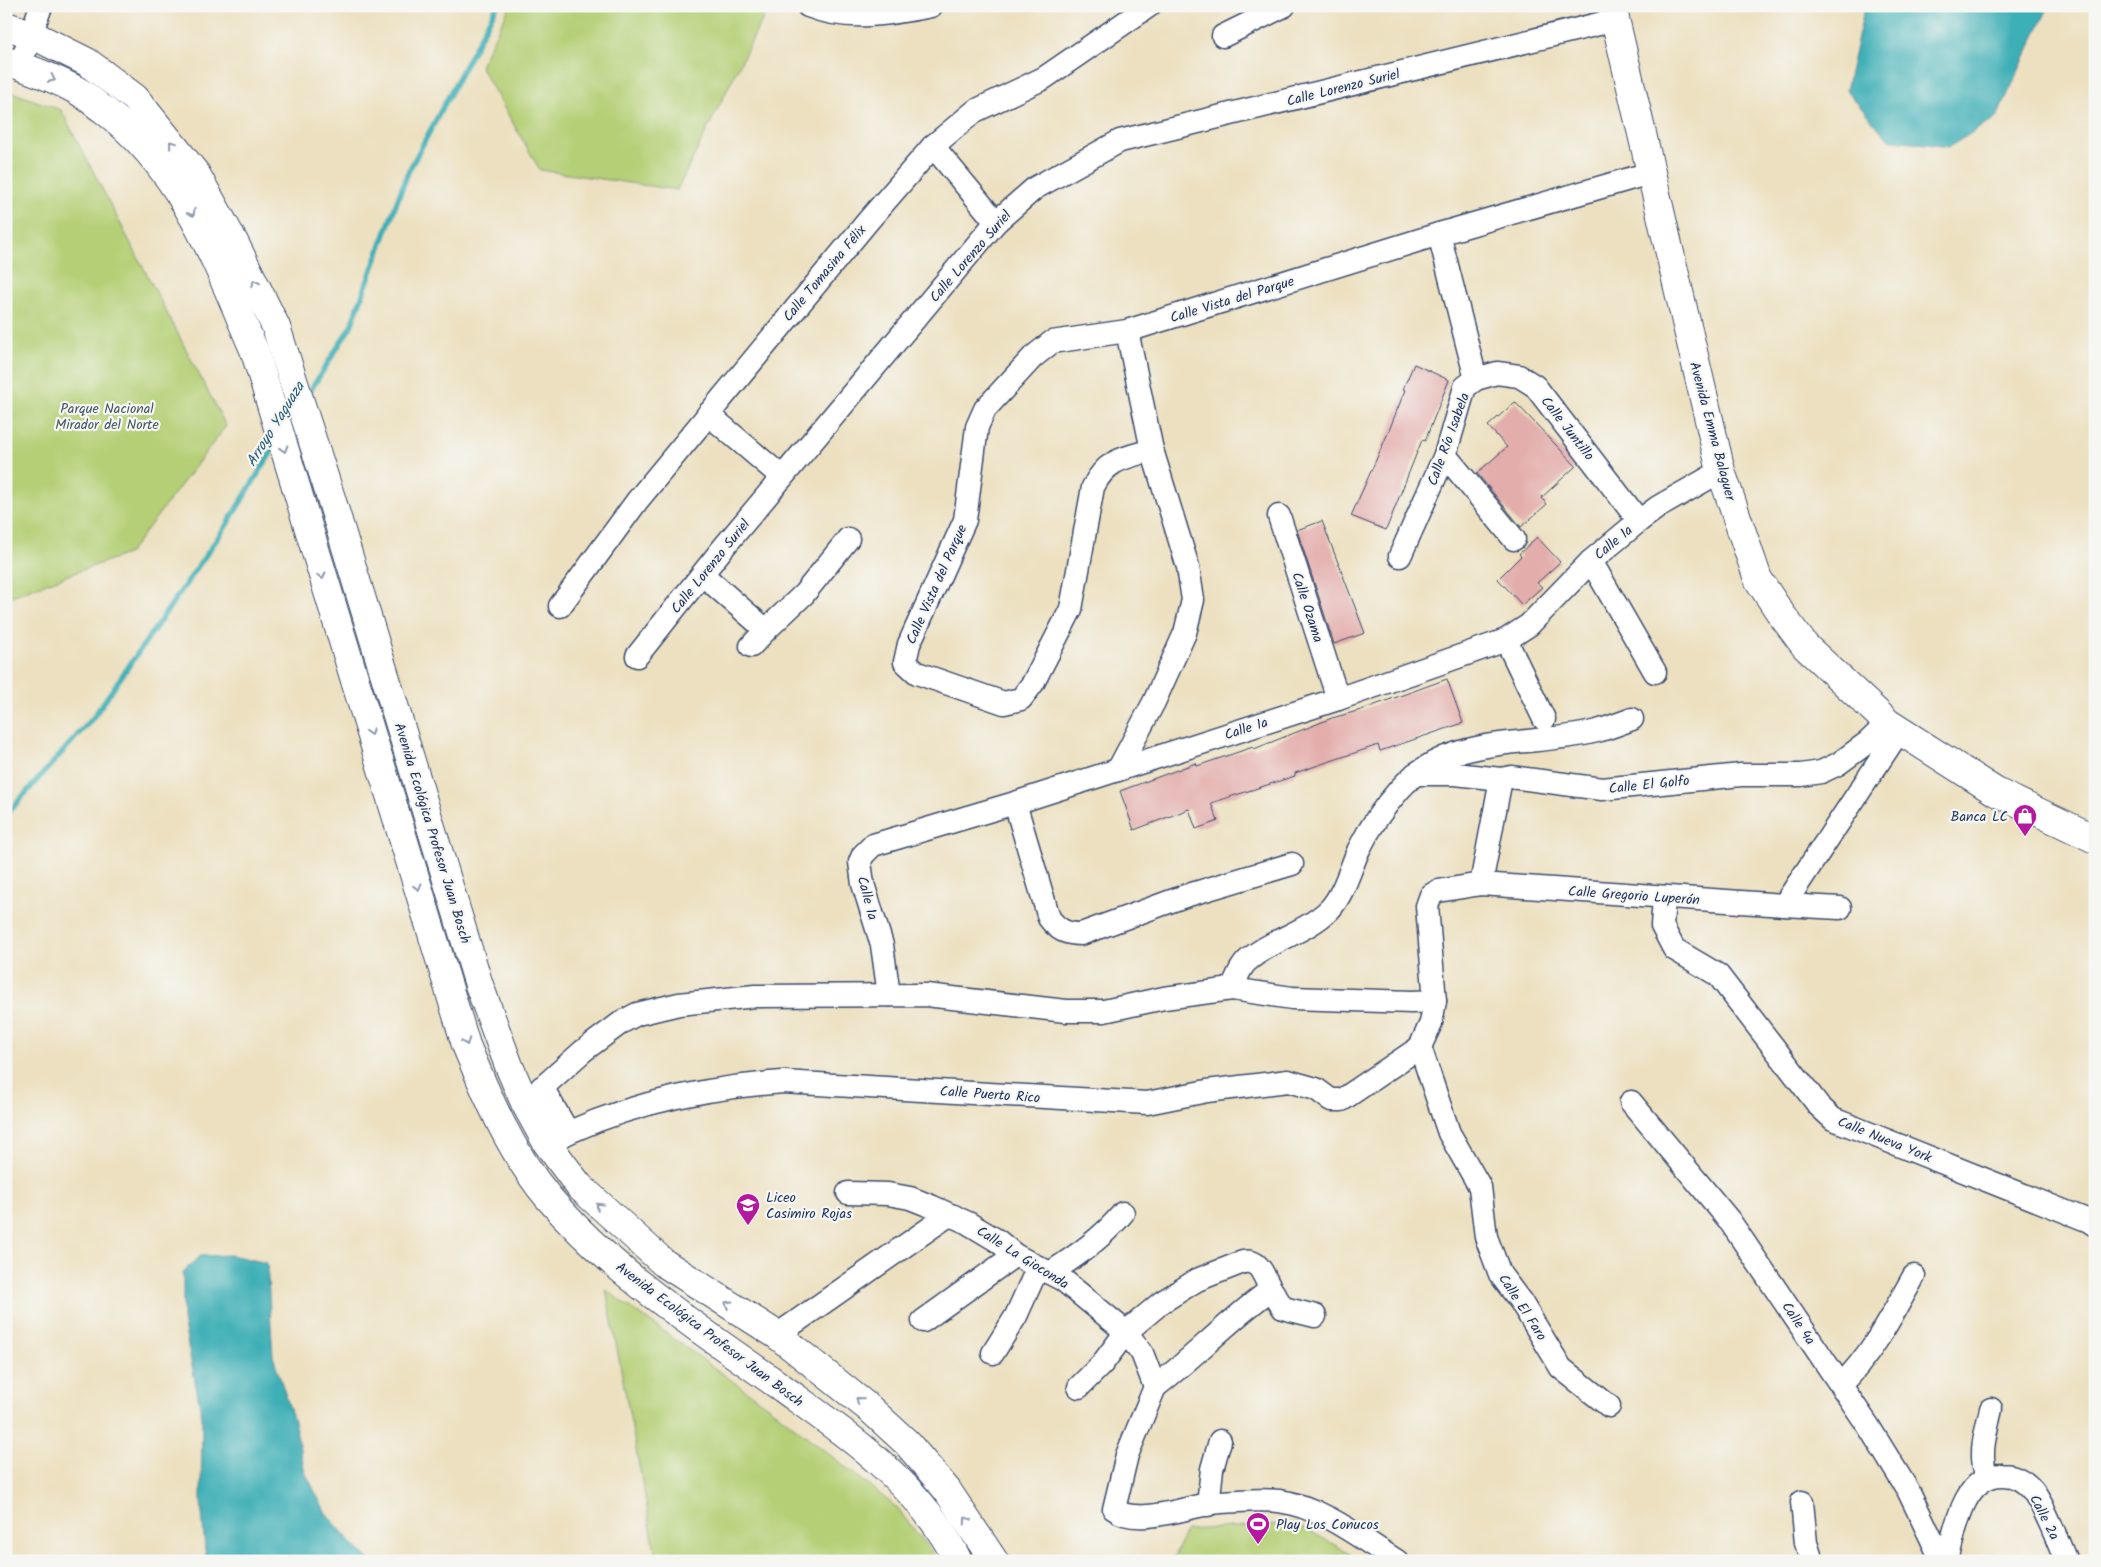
<svg xmlns="http://www.w3.org/2000/svg" width="2101" height="1567" font-family="Kalam,sans-serif">
  <style>
    .green { fill: #b4cf75; stroke: #687f6a }
    .water { fill: #3eafb6; stroke: #2c6f8a }
    .lines { fill: none; stroke-linecap: round; stroke-linejoin: round }
    .stream { stroke: #3eafb6; stroke-width: 5.5 }
    .building { fill: #e3adab }
    .minor-casing { stroke: #3a4a6d; stroke-width: 25 }
    .tertiary-casing { stroke: #3a4a6d; stroke-width: 30 }
    .minor { stroke: #fff; stroke-width: 22 }
    .tertiary { stroke: #fff; stroke-width: 28 }
    .oneway { stroke: #8d97ae }
    .labels { text-anchor: middle; stroke-width: 4.5; stroke-linejoin: round; paint-order: stroke }
    .street-label { font-size: 14px; fill: #1b2f5e; stroke: #f6f6f2 }
    .park-label { font-size: 14px; fill: #415764; stroke: #f6f6f2 }
    .poi-label { font-size: 14px; fill: #1b2f5e; stroke: #f6f6f2; text-anchor: start }
    .water-label { font-size: 15px; font-style: italic; fill: #275c7d; stroke: #f6f6f2 }
  </style>
  <rect width="100%" height="100%" fill="#f6f6f2"/>
  <filter id="ink" filterUnits="userSpaceOnUse"><feTurbulence type="fractalNoise" baseFrequency=".02" numOctaves="2"/><feDisplacementMap in="SourceGraphic" scale="10" xChannelSelector="R" yChannelSelector="G"/><feConvolveMatrix kernelMatrix="1 2 1 2 8 2 1 2 1" color-interpolation-filters="sRGB"/></filter>
  <filter id="wash" filterUnits="userSpaceOnUse"><feTurbulence type="fractalNoise" baseFrequency=".0096" numOctaves="4" result="noise"/><feDisplacementMap in="SourceGraphic" scale="20" xChannelSelector="R" yChannelSelector="G"/><feGaussianBlur stdDeviation="1.12" result="paint"/><feColorMatrix in="noise" values="0 0 0 0 0 0 0 0 0 0 0 0 0 0 0 0 0 1.4 0 .05"/><feComposite in="paint" operator="in"/></filter>
  <g filter="url(#wash)">
    <rect width="100%" height="100%" fill="#ece0c0"/>
    <!-- green -->
    <g class="green">
      <polygon points="510,6 769,6 677,190 540,170 480,66"/>
      <polygon points="6,90 61,110 226,426 129,553 6,598"/>
      <polygon points="606,1290 777,1413 896,1507 939,1561 657,1561"/>
      <polygon points="1295,1523 1364,1561 1173,1561 1186,1530"/>
    </g>
    <!-- water -->
    <g class="water">
      <polygon points="1865,6 2049,6 1997,117 1949,147 1888,139 1846,90"/>
      <polygon points="231,1255 267,1263 273,1356 294,1421 305,1472 326,1513 355,1547 372,1561 206,1561 201,1501 202,1417 183,1320 183,1272 200,1256"/>
    </g>
    <g class="lines">
      <!-- stream -->
      <g class="stream">
        <polyline points="307,396 351,326 408,172 497,6"/>
        <polyline points="6,815 92,719 226,526 274,448"/>
      </g>
    </g>
    <g id="blocks">
      <!-- building -->
      <g class="building">
        <polygon points="1414,364 1449,380 1425,441 1422,440 1386,530 1351,516 1388,433 1405,390 1403,389"/>
        <polygon points="1515,402 1576,466 1541,498 1547,504 1521,527 1477,473 1507,447 1488,426"/>
        <polygon points="1322,521 1365,633 1334,644 1297,530"/>
        <polygon points="1537,537 1560,562 1537,583 1542,587 1522,605 1498,579 1521,556 1519,554"/>
        <polygon points="1447,679 1463,723 1380,751 1378,745 1295,773 1295,776 1211,803 1218,821 1196,829 1189,809 1134,830 1120,791 1196,763 1197,766 1253,747 1254,749 1332,718 1361,710"/>
      </g>
    </g>
  </g>
  <g filter="url(#ink)">
    <use href="#blocks" fill-opacity="0" stroke="#3a4a6d" stroke-width="1"/>
    <g class="lines">
      <!-- minor casing -->
      <g class="minor-casing">
        <g id="minor">
          <path d="M808,6C848,22 891,14 931,6"/>
          <polyline points="1223,36 1284,6"/>
          <polyline points="20,66 41,6"/>
          <polyline points="933,146 996,222"/>
          <polyline points="1439,234 1476,379"/>
          <polyline points="708,414 782,477"/>
          <path d="M1152,450C1124,458 1107,459 1093,487L1071,609L1033,683L1021,699L1004,703L917,673L905,662L909,644L965,520L977,427L985,409L1033,357L1052,342L1127,331L1439,234L1650,173"/>
          <polyline points="1445,455 1514,539"/>
          <polyline points="1279,516 1338,699"/>
          <polyline points="1400,556 1445,455 1465,387 1476,379 1497,373 1519,376 1535,386 1639,521"/>
          <polyline points="1591,561 1655,672"/>
          <polyline points="703,575 766,630 804,594 848,539"/>
          <polyline points="560,606 637,501 868,221 933,146 975,111 1044,78 1149,6"/>
          <polyline points="1506,640 1544,719"/>
          <polyline points="751,646 766,630"/>
          <polyline points="637,656 723,548 996,222 1035,188 1120,141 1615,20"/>
          <polyline points="1118,770 1154,702 1185,633 1193,600 1188,567 1152,450 1127,331"/>
          <polyline points="1415,774 1455,774 1501,779"/>
          <path d="M1015,803L1049,918C1058,930 1066,934 1081,934L1185,896L1292,864"/>
          <polyline points="1481,884 1501,779 1511,777 1602,789 1741,775 1801,775 1821,772 1838,764 1868,742 1888,723"/>
          <polyline points="1664,897 1662,926 1674,949 1718,975 1819,1106 1833,1119 2089,1221 2095,1225"/>
          <polyline points="1784,905 1840,908"/>
          <path d="M1232,989C1236,980 1239,969 1246,962C1268,941 1305,933 1329,910C1344,894 1350,869 1359,849C1370,827 1383,808 1399,790C1449,732 1530,748 1597,731C1609,728 1621,723 1632,719"/>
          <polyline points="889,995 882,945 863,884 860,862 863,855 873,845 1015,803 1338,699 1506,640 1529,625 1591,561 1639,521 1658,507 1721,471"/>
          <polyline points="1420,1047 1431,1023 1435,1001 1427,906 1431,895 1438,891 1481,884 1784,905 1900,730"/>
          <polyline points="1420,1047 1449,1133 1480,1187 1486,1237 1500,1274 1521,1302 1561,1368 1609,1406"/>
          <polyline points="542,1087 568,1132"/>
          <polyline points="1631,1102 1729,1220 1869,1427 1909,1492 1942,1561"/>
          <polyline points="525,1103 583,1051 622,1022 637,1014 679,1004 755,996 926,995 1066,1011 1104,1011 1164,998 1232,989 1292,998 1412,1002 1435,1001"/>
          <path d="M547,1143C620,1105 702,1088 783,1082L1147,1103L1207,1091L1288,1081L1316,1089L1331,1100H1342L1420,1047"/>
          <path d="M848,1193L888,1194L910,1198L933,1207L968,1223L998,1241L1015,1255L1063,1280L1126,1332L1142,1353L1155,1387L1127,1455L1114,1509C1138,1528 1193,1504 1221,1502C1239,1501 1261,1499 1279,1501C1320,1506 1362,1539 1397,1561"/>
          <path d="M1050,1273C1078,1255 1102,1238 1123,1213"/>
          <polyline points="1269,1286 1283,1308 1315,1316"/>
          <polyline points="923,1321 1015,1255"/>
          <polyline points="777,1335 946,1217 954,1216"/>
          <polyline points="993,1353 1016,1316 1038,1267"/>
          <path d="M1841,1385C1873,1353 1892,1315 1914,1276"/>
          <path d="M1079,1387L1102,1364L1126,1332L1162,1302L1197,1280L1243,1262C1259,1259 1263,1274 1269,1286L1265,1294C1226,1323 1193,1358 1155,1387"/>
          <path d="M1987,1477C1978,1454 1986,1432 1991,1409"/>
          <polyline points="1802,1502 1806,1543 1812,1561"/>
          <polyline points="1208,1505 1212,1469 1220,1441"/>
          <path d="M1947,1561C1955,1530 1963,1474 2003,1475C2015,1475 2026,1482 2033,1491C2047,1511 2056,1538 2066,1561"/>
        </g>
      </g>
      <!-- tertiary casing -->
      <g class="tertiary-casing">
        <g id="tertiary">
          <polyline points="1612,6 1721,471 1758,579 1781,614 1805,646 1888,723 1996,792 2095,839"/>
          <polyline points="6,26 31,34 87,62 135,98 196,174 234,242 276,327 331,498 479,985 509,1066 525,1103 547,1143 579,1186 664,1263 777,1335 870,1409 907,1443 947,1490 994,1561"/>
          <path d="M6,61C30,69 54,78 76,90C86,95 95,104 104,110C184,170 217,264 255,352L466,1045C488,1098 511,1153 548,1197C614,1275 703,1331 785,1390C850,1437 922,1486 958,1561"/>
        </g>
      </g>
      <!-- minor -->
      <use href="#minor" class="minor"/>
      <!-- tertiary -->
      <use href="#tertiary" class="tertiary"/>
    </g>
    <!-- one-way arrows -->
    <defs><path id="oneway-chevron" d="M-2-3.5L2.5 0L-2 3.5" fill="none" stroke-width="1.6" stroke-linecap="round" stroke-linejoin="round" transform="scale(1.25)"/></defs>
    <g class="oneway">
      <use href="#oneway-chevron" transform="translate(52 79) rotate(25)"/>
      <use href="#oneway-chevron" transform="translate(172 144) rotate(-129)"/>
      <use href="#oneway-chevron" transform="translate(192 213) rotate(60)"/>
      <use href="#oneway-chevron" transform="translate(255 283) rotate(-116)"/>
      <use href="#oneway-chevron" transform="translate(284 449) rotate(73)"/>
      <use href="#oneway-chevron" transform="translate(322 576) rotate(73)"/>
      <use href="#oneway-chevron" transform="translate(370 732) rotate(73)"/>
      <use href="#oneway-chevron" transform="translate(418 887) rotate(73)"/>
      <use href="#oneway-chevron" transform="translate(466 1042) rotate(71)"/>
      <use href="#oneway-chevron" transform="translate(599 1206) rotate(-136)"/>
      <use href="#oneway-chevron" transform="translate(728 1304) rotate(-148)"/>
      <use href="#oneway-chevron" transform="translate(859 1400) rotate(-141)"/>
      <use href="#oneway-chevron" transform="translate(967 1520) rotate(-124)"/>
    </g>
  </g>
  <!-- icons -->
  <defs>
    <g id="shop-pin" transform="scale(1.25)"><path d="M0 17L-7.5 6A9.5 9.5 0 1 1 7.5 6Z" fill="#b5179e" stroke="#f6f6f2"/><path d="M-5-2.5h2.3a2.7 3.5 0 0 1 5.4 0H5L5.5 6h-11ZM-1.5-2.5h3a1.5 2.3 0 0 0-3 0Z" fill="#fff"/></g>
    <g id="school-pin" transform="scale(1.25)"><path d="M0 17L-7.5 6A9.5 9.5 0 1 1 7.5 6Z" fill="#b5179e" stroke="#f6f6f2"/><path d="M0-5L7-2L0 1L-7-2ZM-4 1L0 2.5L4 1V4Q0 6-4 4Z" fill="#fff"/></g>
    <g id="stadium-pin" transform="scale(1.25)"><path d="M0 17L-7.5 6A9.5 9.5 0 1 1 7.5 6Z" fill="#b5179e" stroke="#f6f6f2"/><path d="M0-5a6.5 5 0 1 0 0 10a6.5 5 0 1 0 0-10ZM-3.5-1.8h7v3.6h-7Z" fill="#fff"/></g>
  </defs>
  <g fill-rule="evenodd">
    <use href="#shop-pin" x="2025" y="816"/>
    <use href="#school-pin" x="748" y="1205"/>
    <use href="#stadium-pin" x="1258" y="1524"/>
  </g>
  <g class="labels">
    <!-- street labels -->
    <g class="street-label">
      <text transform="translate(1343 87) rotate(-14)" y="5">Calle Lorenzo Suriel</text>
      <text transform="translate(970 256) rotate(-49)" y="5">Calle Lorenzo Suriel</text>
      <text transform="translate(824 273) rotate(-50)" y="5">Calle Tomasina Félix</text>
      <text transform="translate(1232 299) rotate(-17)" y="5">Calle Vista del Parque</text>
      <text transform="translate(1568 428) rotate(52)" y="5">Calle Juntillo</text>
      <text transform="translate(1713 431) rotate(75)" y="5">Avenida Emma Balaguer</text>
      <text transform="translate(1448 439) rotate(-70)" y="5">Calle Río Isabela</text>
      <text transform="translate(1613 542) rotate(-40)" y="5">Calle 1a</text>
      <text transform="translate(710 566) rotate(-51)" y="5">Calle Lorenzo Suriel</text>
      <text transform="translate(936 584) rotate(-66)" y="5">Calle Vista del Parque</text>
      <text transform="translate(1308 607) rotate(72)" y="5">Calle Ozama</text>
      <text transform="translate(1246 728) rotate(-18)" y="5">Calle 1a</text>
      <text transform="translate(1649 784) rotate(-6)" y="5">Calle El Golfo</text>
      <text transform="translate(433 833) rotate(73)" y="5">Avenida Ecológica Profesor Juan Bosch</text>
      <text transform="translate(1634 895) rotate(4)" y="5">Calle Gregorio Luperón</text>
      <text transform="translate(868 898) rotate(75)" y="5">Calle 1a</text>
      <text transform="translate(990 1094) rotate(4)" y="5">Calle Puerto Rico</text>
      <text transform="translate(1885 1139) rotate(22)" y="5">Calle Nueva York</text>
      <text transform="translate(1023 1257) rotate(32)" y="5">Calle La Gioconda</text>
      <text transform="translate(1523 1307) rotate(57)" y="5">Calle El Faro</text>
      <text transform="translate(1799 1323) rotate(56)" y="5">Calle 4a</text>
      <text transform="translate(710 1334) rotate(37)" y="5">Avenida Ecológica Profesor Juan Bosch</text>
      <text transform="translate(2045 1517) rotate(63)" y="5">Calle 2a</text>
    </g>
    <!-- park labels -->
    <g class="park-label">
      <text x="107" y="413">Parque Nacional<tspan x="107" dy="16">Mirador del Norte</tspan></text>
    </g>
    <!-- poi labels -->
    <g class="poi-label">
      <text x="2008" y="821" text-anchor="end">Banca LC</text>
      <text x="766" y="1202">Liceo<tspan x="766" dy="16">Casimiro Rojas</tspan></text>
      <text x="1276" y="1529">Play Los Conucos</text>
    </g>
    <!-- water labels -->
    <g class="water-label">
      <text transform="translate(275 424) rotate(-58)" y="5">Arroyo Yaguaza</text>
    </g>
  </g>
  <!-- margin -->
  <rect width="2101" height="1567" fill="none" stroke="#f6f6f2" stroke-width="25"/>
</svg>
